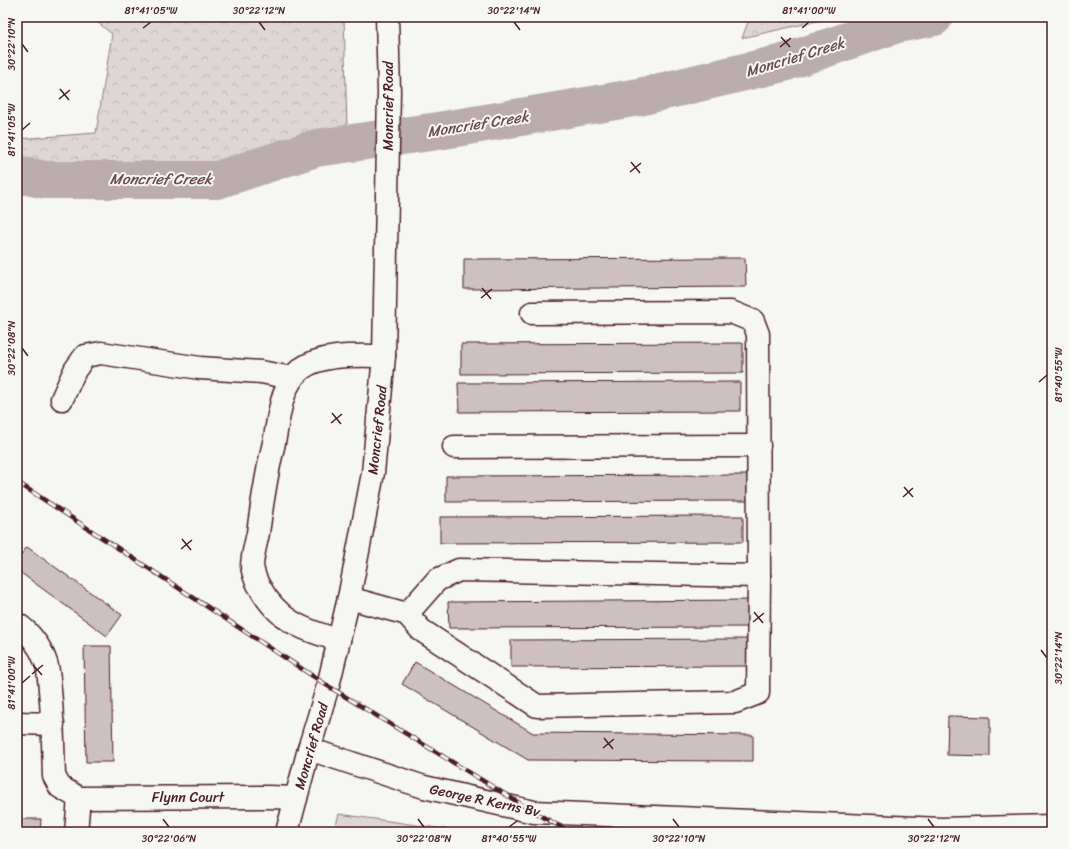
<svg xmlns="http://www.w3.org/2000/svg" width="1069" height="849" font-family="Sriracha,sans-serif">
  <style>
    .forest { fill: url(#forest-crowns); stroke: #947a80 }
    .park { fill: #ddd6d5; stroke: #947a80 }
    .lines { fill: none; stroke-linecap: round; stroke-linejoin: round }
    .river { stroke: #bbadae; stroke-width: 38 }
    .building { fill: #ccc1c0; stroke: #4a1f2b }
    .minor-casing { stroke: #4a1f2b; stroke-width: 25 }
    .major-casing { stroke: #4a1f2b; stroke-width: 25 }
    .minor { stroke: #f6f6f2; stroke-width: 22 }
    .major { stroke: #f6f6f2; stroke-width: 22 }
    .rail-casing { stroke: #4a1f2b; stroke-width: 4.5 }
    .rail { stroke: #f6f6f2; stroke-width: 3; stroke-dasharray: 9; stroke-linecap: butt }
    .ticks { fill: none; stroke: #4a1f2b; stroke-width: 1.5 }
    .labels { text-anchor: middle; stroke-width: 4; stroke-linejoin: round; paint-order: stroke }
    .street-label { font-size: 14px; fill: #4a1f2b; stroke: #f6f6f2 }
    .water-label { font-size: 15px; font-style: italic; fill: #6c4a52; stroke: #f6f6f2 }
    .neatline { fill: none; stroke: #4a1f2b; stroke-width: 1.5 }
    .ticks-label { font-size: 10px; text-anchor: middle; fill: #4a1f2b }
  </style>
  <defs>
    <pattern id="forest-crowns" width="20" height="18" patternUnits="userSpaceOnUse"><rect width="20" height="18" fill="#ddd6d5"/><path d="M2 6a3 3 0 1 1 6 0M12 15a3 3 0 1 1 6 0" fill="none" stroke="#bfb7b7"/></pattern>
  </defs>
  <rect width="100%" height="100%" fill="#f6f6f2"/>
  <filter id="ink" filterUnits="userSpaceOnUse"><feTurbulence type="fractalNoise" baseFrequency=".025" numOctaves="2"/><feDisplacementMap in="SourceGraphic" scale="8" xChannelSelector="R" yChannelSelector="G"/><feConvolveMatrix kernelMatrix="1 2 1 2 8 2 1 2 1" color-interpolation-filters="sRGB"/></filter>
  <g filter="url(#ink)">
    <!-- forest -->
    <g class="forest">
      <polygon points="91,17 344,17 347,128 212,165 23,163 17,145 17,139 96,133 112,34"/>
      <polygon points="750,17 835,17 742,38"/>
    </g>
    <!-- park -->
    <polygon class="park" points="339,814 459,831 461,832 334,832"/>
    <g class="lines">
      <!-- river -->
      <polyline class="river" points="17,174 46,180 217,180 316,148 438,131 639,97 783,63 897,24 934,17"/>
    </g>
    <!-- building -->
    <g class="building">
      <polygon points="745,258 746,287 464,289 464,259"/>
      <polygon points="743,343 743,373 461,374 461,344"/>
      <polygon points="740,382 740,411 459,412 458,383"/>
      <polygon points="748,475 749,501 446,502 446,476"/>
      <polygon points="743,516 743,542 440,543 440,517"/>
      <polygon points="27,547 122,615 107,636 17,570 17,560"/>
      <polygon points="751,600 751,627 449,628 448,602"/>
      <polygon points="751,639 751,666 511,667 511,640"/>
      <polygon points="84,646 111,646 113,762 86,762"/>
      <polygon points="415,662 533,733 753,735 753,761 528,760 402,684"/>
      <polygon points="948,716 990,717 990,756 947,755"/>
      <polygon points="17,819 41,819 40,832 17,832"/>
    </g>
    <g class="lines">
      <!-- minor casing -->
      <g class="minor-casing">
        <g id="minor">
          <polyline points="62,399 75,370 85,356 101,353 200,368 261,372 292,378"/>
          <polyline points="454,447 759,446"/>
          <polyline points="349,598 407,614 437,580 459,570 759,576 758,334 753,321 731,312 532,313"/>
          <polyline points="407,614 421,630 537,706 735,702 758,693 759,576"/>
          <path d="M17,624C29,632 40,646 45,660C49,669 49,680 50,690C53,719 53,747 54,776L60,787L79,798L268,797L296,798"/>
          <path d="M339,640C303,630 278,621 259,586C256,581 253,572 252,566C252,557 256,543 258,533C262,504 266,476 273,447C279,422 279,386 301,369C322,353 358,356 384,356"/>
          <polyline points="17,723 53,724"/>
          <polyline points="309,749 424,787 534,812 941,829 1052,826"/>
          <polyline points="76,832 79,798"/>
        </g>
      </g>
      <!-- major casing -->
      <g class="major-casing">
        <polyline id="major" points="287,832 309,749 328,686 349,598 373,473 384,356 389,91 387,17"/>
      </g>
      <!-- minor -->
      <use href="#minor" class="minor"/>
      <!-- major -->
      <use href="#major" class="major"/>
      <!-- rail casing -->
      <g class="rail-casing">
        <polyline id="rail" points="17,482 328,686 534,812 570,832"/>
      </g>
      <!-- rail -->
      <use href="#rail" class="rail"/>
    </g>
  </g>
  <!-- ticks -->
  <path class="ticks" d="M259,22L265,30M514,22L520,30M143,28L151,22M802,28L809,22M781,37L790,47M22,44L28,52M780,47L791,38M60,89L69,100M59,99L70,90M22,130L30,123M631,162L640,173M630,172L641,163M482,288L491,299M481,298L492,289M22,348L28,356M1039,382L1047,375M332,413L341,424M331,423L342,414M904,487L913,497M903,497L913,488M182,539L191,550M181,549L192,540M754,612L763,623M753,622L764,613M1041,650L1047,658M33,665L42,675M32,674L43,665M22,683L30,676M604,738L613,749M603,748L614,739M163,819L169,827M418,819L424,827M673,819L679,827M928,819L934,827M509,827L517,821"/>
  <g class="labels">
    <!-- street labels -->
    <g class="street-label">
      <text transform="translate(388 106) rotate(-90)" y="5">Moncrief Road</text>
      <text transform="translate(377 430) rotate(-84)" y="5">Moncrief Road</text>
      <text transform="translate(311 746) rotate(-74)" y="5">Moncrief Road</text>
      <text x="188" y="802">Flynn Court</text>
      <text transform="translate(485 800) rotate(12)" y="5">George R Kerns Bv</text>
    </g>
    <!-- water labels -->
    <g class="water-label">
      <text transform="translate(795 57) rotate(-17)" y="5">Moncrief Creek</text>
      <text transform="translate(478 124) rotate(-9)" y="5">Moncrief Creek</text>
      <text x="161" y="184">Moncrief Creek</text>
    </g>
  </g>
  <!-- margin -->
  <rect width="1069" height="849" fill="none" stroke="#f6f6f2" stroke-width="44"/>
  <rect x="22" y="22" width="1025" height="805" class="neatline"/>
  <g class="ticks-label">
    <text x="151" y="14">81°41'05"W</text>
    <text x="259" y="14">30°22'12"N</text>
    <text x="514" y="14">30°22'14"N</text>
    <text x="809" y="14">81°41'00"W</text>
    <text transform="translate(11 44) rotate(-90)" y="4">30°22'10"N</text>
    <text transform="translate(11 130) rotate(-90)" y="4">81°41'05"W</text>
    <text transform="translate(11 348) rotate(-90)" y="4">30°22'08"N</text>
    <text transform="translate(1058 375) rotate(-90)" y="4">81°40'55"W</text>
    <text transform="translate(1058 658) rotate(-90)" y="4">30°22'14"N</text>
    <text transform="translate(11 683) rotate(-90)" y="4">81°41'00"W</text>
    <text x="169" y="842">30°22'06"N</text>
    <text x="424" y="842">30°22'08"N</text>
    <text x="509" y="842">81°40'55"W</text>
    <text x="679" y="842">30°22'10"N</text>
    <text x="934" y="842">30°22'12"N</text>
  </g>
</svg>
